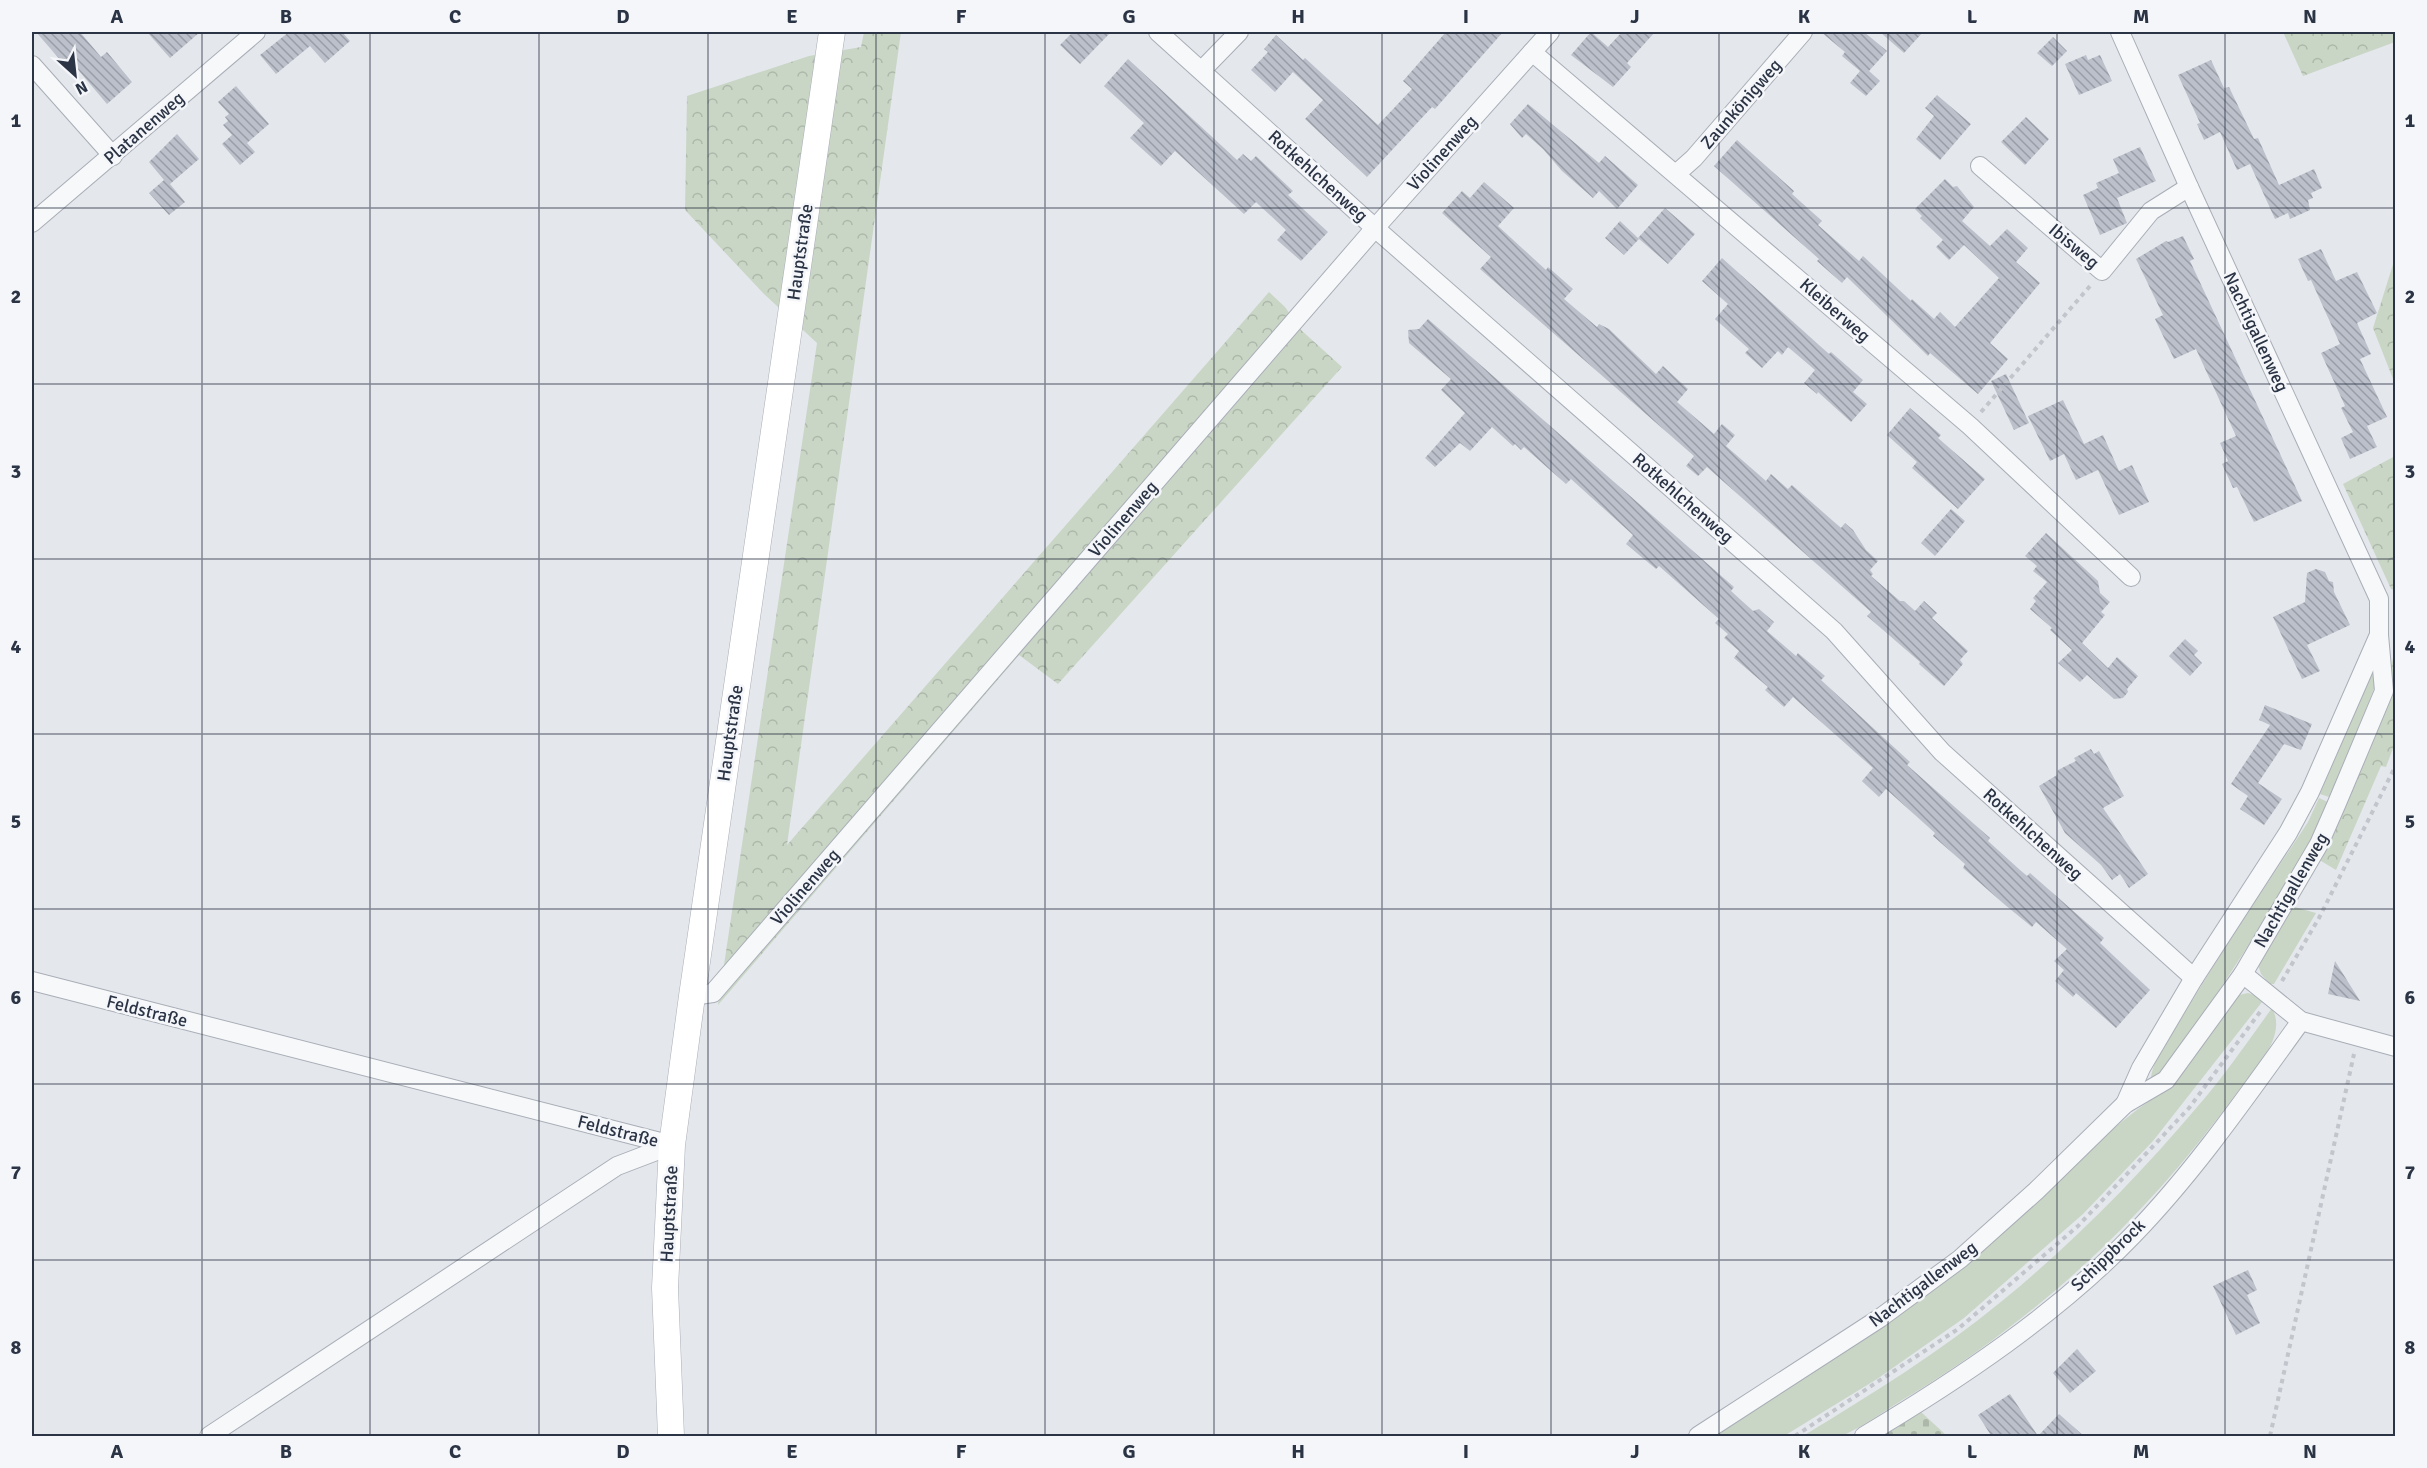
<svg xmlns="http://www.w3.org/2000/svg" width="2427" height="1468" font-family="Signika,sans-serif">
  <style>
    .grass { fill: #c9d6c5 }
    .forest { fill: url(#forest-crowns) }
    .cemetery { fill: url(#cemetery-stones) }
    .building { fill: url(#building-back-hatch) }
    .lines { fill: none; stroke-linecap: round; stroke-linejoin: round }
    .street-casing { stroke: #a9aeb7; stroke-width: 20 }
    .secondary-casing { stroke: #a9aeb7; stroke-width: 27 }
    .path { stroke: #c2c5cb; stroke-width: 4; stroke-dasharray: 4.5 4.5; stroke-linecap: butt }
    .street { stroke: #f7f8fa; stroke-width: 18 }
    .secondary { stroke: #fff; stroke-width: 26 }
    .grid { fill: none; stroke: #2b3445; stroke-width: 1.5; stroke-opacity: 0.55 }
    .labels { text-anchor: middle; stroke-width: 5; stroke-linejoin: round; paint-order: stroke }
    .street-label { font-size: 18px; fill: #2b3445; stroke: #f4f6f9 }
    .neatline { fill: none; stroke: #2b3445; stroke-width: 2 }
    .grid-label { font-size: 20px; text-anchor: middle; font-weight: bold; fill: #2b3445 }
  </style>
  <defs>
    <pattern id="forest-crowns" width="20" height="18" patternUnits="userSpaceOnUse" patternTransform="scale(1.5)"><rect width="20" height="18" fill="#c9d6c5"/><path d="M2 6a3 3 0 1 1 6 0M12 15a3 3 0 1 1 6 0" fill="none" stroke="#adb8ab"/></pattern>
    <pattern id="cemetery-stones" width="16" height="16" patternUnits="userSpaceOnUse" patternTransform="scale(1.5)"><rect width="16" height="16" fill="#c9d6c5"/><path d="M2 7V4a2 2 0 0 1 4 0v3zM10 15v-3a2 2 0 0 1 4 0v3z" fill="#adb8ab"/></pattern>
    <pattern id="building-back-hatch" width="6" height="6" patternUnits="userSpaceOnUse" patternTransform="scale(1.5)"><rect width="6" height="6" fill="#bbc0ca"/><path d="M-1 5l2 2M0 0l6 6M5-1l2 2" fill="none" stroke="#989da6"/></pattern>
  </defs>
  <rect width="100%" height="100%" fill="#e4e7ec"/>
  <!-- grass -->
  <g class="grass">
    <polygon points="2373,673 2375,686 2332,798 2320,794 2371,674"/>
    <path d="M2319,798L2330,803L2291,876L2263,923L2178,1053L2165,1070L2153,1079L2151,1077C2155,1055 2172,1035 2183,1016C2222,950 2266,886 2308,822Z"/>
    <polygon points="2291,906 2316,913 2274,984 2270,984 2261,974 2258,965"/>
    <polygon points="2248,993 2257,996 2262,1002 2153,1141 2083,1214 1964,1318 1877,1379 1784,1436 1711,1436 1782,1390 2138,1109 2176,1082 2239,995"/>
    <path d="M2272,1008C2288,1037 2254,1069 2238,1091C2148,1215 2045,1312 1914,1393C1891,1406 1868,1424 1844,1435C1833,1440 1815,1436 1803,1436C1872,1394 1940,1352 2002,1301C2073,1243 2139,1176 2198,1106C2225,1075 2248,1041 2272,1008Z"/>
  </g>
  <!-- forest -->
  <g class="forest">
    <polygon points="864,32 901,32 787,845 1269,292 1285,307 1301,330 1342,367 1058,684 1019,655 718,1005 817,343 764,294 685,210 687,96 809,56 861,47"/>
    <polygon points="2283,32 2395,32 2395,42 2303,76"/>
    <polygon points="2395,258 2395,384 2373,328"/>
    <polygon points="2395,456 2395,590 2391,589 2343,484"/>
    <polygon points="2395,649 2395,743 2386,767 2381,766 2336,870 2298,847 2330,840 2381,712"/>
  </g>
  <!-- cemetery -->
  <polygon class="cemetery" points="1920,1411 1947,1436 1881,1436"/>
  <!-- building -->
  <g class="building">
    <polygon points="36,32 80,32 101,57 107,52 132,82 107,104 74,65 69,70"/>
    <polygon points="147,32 200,32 170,58"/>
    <polygon points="289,32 342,32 350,41 325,63 310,46 276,74 260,55"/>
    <polygon points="1073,32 1111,32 1080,64 1060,45"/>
    <polygon points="1446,32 1503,32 1435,109 1432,107 1367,177 1305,119 1323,100 1293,72 1275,92 1251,70 1268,52 1264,49 1276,35 1303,60 1305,58 1378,125 1412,89 1403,81"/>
    <polygon points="1591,32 1608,47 1622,32 1655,32 1627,63 1631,67 1613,87 1571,55"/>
    <polygon points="1821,32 1864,32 1887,51 1869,71 1880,81 1866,96 1850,83 1860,71 1842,56 1845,52"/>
    <polygon points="1880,32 1923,32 1904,53"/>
    <polygon points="2053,37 2067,51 2052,66 2037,53"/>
    <polygon points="2086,55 2088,60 2100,55 2112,81 2079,95 2065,64"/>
    <polygon points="1128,59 1237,160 1243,154 1251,161 1256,156 1293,191 1288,195 1328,232 1301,261 1277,240 1286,230 1256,202 1244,214 1175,151 1161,166 1130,138 1144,123 1104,86"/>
    <polygon points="2211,60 2224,88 2229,87 2254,139 2258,138 2279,185 2314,169 2322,188 2311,193 2313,198 2308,200 2310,210 2290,219 2288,213 2275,219 2250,164 2237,170 2220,132 2204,140 2197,124 2200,123 2178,75"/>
    <polygon points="236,86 269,124 247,143 255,152 240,165 222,144 232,135 223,125 228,121 225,117 229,114 218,102"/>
    <polygon points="1937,95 1971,124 1940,160 1916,139 1934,116 1925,108"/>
    <polygon points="1528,104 1599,163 1605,156 1638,185 1617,209 1599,191 1593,198 1562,171 1543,149 1526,134 1522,138 1510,124"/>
    <polygon points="2026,117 2049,139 2025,165 2001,142"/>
    <polygon points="177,134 199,159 170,184 185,202 169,215 149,193 164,180 149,162"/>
    <polygon points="1737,140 1794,191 1792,194 1822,221 1818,225 1859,261 1863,256 1911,301 1912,299 1934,319 1940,312 1955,327 1999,278 1964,245 1949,260 1936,247 1943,240 1920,218 1922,216 1915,209 1945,179 1953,187 1957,186 1974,207 1962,221 1990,246 2007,229 2028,248 2016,262 2040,283 1990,343 2008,359 1978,394 1930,353 1928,356 1847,277 1842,283 1817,261 1819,259 1714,166"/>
    <polygon points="2140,147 2156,181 2117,198 2127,223 2100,235 2083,195 2098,188 2096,183 2119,173 2113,159"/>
    <polygon points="1484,182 1514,208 1498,226 1546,270 1548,267 1573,289 1564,299 1597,327 1599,324 1609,329 1656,374 1663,366 1688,389 1677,402 1714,434 1722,424 1735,435 1726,446 1766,481 1771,474 1788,489 1792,485 1841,528 1845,523 1853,530 1866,550 1878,561 1870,570 1873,574 1871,576 1900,601 1904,601 1915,611 1924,601 1937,613 1932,618 1968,651 1960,660 1963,664 1944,686 1919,664 1920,662 1867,616 1871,612 1707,467 1698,476 1686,466 1694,456 1480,269 1491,257 1442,213 1462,191 1470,198"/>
    <polygon points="1665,208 1695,234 1668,264 1638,238"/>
    <polygon points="1620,221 1639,239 1624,255 1605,238"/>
    <polygon points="2183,236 2194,259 2190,261 2302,501 2254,522 2237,487 2233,488 2222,464 2228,461 2220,443 2236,436 2196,349 2174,359 2155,319 2163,315 2136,259 2166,241 2168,242"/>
    <polygon points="2321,249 2336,281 2357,272 2377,313 2357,323 2371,354 2360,359 2387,417 2367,426 2377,447 2350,459 2341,438 2353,432 2341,408 2345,406 2321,353 2340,344 2311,280 2308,281 2298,259"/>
    <polygon points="1722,258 1829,354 1831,352 1863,380 1853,392 1867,404 1851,422 1818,392 1817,394 1804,383 1815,370 1788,347 1782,355 1778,351 1762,368 1745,353 1749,349 1715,319 1728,304 1702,281"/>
    <polygon points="1428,319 1734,587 1731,591 1753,611 1759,609 1774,622 1767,631 1796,656 1798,653 1825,676 1821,680 1910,762 1907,765 1990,838 1988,841 2020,870 2027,876 2030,873 2104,938 2100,943 2150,990 2116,1028 2076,993 2073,997 2055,981 2064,970 2054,961 2067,949 2036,922 2032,927 2004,904 1963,868 1965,864 1933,836 1935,833 1886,789 1879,797 1862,781 1873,768 1793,697 1784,707 1765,690 1768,687 1734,658 1739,651 1724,638 1728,634 1715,623 1719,619 1659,566 1656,569 1626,544 1633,535 1571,479 1566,484 1524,447 1521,450 1515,444 1513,446 1492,427 1470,451 1460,443 1435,467 1425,458 1465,413 1441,390 1451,379 1409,343 1408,330 1419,329"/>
    <polygon points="2006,374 2029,423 2014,430 1991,381"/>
    <polygon points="2063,400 2084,444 2103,435 2119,471 2132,465 2149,502 2119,515 2098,470 2076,480 2064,454 2050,461 2028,416"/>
    <polygon points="1910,408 1941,435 1938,438 1985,479 1958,509 1912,468 1917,462 1887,435"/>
    <polygon points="1951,509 1965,521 1935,556 1921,543"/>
    <polygon points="2046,533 2098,581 2100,593 2110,602 2101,612 2105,615 2082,643 2108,668 2117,657 2138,676 2127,689 2128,692 2123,698 2114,699 2087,675 2080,682 2058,663 2072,650 2050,630 2052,628 2030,609 2036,601 2033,598 2047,582 2033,571 2037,566 2025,556"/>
    <polygon points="2316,569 2325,572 2329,581 2333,582 2334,592 2350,625 2307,645 2320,671 2302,679 2273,617 2305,602 2307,573"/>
    <polygon points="2185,639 2198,651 2194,655 2202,663 2190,676 2169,656"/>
    <polygon points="2265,705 2312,724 2301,750 2284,744 2258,783 2282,799 2264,825 2240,809 2248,796 2231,784 2270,725 2259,720"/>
    <polygon points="2091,749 2094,754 2099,751 2124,796 2103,808 2148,874 2129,888 2120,874 2112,880 2101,865 2065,833 2039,786 2057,775 2058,770 2076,761 2074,758"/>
    <polygon points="2335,961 2360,1001 2328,994"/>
    <polygon points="2248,1270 2257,1290 2247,1295 2260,1323 2236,1335 2213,1286"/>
    <polygon points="2077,1349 2096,1371 2070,1393 2053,1373"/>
    <polygon points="2010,1394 2038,1436 2059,1414 2085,1437 1992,1437 1978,1415"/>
  </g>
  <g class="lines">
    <!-- street casing -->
    <g class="street-casing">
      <g id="street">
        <polyline points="1158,32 1375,228 1834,631 1942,752 2194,978"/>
        <polyline points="1532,52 1970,426 2131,577"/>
        <polyline points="32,65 113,156"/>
        <polyline points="1202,70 1239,32"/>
        <polyline points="1980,166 2102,271 2151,211 2189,187"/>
        <polyline points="1676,174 1694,158 1803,32"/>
        <polyline points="32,223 256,32"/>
        <polyline points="2243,974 2301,1021 2396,1047"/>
        <polyline points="32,981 672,1145"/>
        <polyline points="692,996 713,993 1375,228 1550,32"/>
        <polyline points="2125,1104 2141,1068 2194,978 2288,833 2310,792 2378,637"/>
        <polyline points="209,1436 617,1166 672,1145"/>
        <polyline points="1698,1436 1880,1318 1960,1259 2036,1191 2125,1104 2166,1080 2243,974 2319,844 2337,803 2384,691 2379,635 2379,599 2189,187 2120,32"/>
        <path d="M1864,1436C1958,1380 2057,1314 2133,1235C2196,1170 2248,1094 2301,1021"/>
      </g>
    </g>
    <!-- secondary casing -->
    <g class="secondary-casing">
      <polyline id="secondary" points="671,1436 665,1288 672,1145 692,996 832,32"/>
    </g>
    <!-- path -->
    <g class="path">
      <polyline points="1981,412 2090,286"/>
      <polyline points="2282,981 2319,918 2396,765"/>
      <polyline points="1795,1436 1958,1329 2078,1226 2189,1108 2260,1012"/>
      <polyline points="2270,1436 2354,1054"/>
    </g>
    <!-- street -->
    <use href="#street" class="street"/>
    <!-- secondary -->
    <use href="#secondary" class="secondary"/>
  </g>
  <!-- grid -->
  <path class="grid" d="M202,32V1436M370,32V1436M539,32V1436M708,32V1436M876,32V1436M1045,32V1436M1214,32V1436M1382,32V1436M1551,32V1436M1719,32V1436M1888,32V1436M2057,32V1436M2225,32V1436M32,208H2396M32,384H2396M32,559H2396M32,734H2396M32,909H2396M32,1084H2396M32,1260H2396"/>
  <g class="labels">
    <!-- street labels -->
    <g class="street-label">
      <text transform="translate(1741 104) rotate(-49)" y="6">Zaunkönigweg</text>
      <text transform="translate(144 128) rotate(-41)" y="6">Platanenweg</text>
      <text transform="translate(1442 153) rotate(-48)" y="6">Violinenweg</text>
      <text transform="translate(1318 176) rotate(42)" y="6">Rotkehlchenweg</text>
      <text transform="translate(2074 246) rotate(40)" y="6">Ibisweg</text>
      <text transform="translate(800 252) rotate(-82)" y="6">Hauptstraße</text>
      <text transform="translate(1835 310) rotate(41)" y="6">Kleiberweg</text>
      <text transform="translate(2256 332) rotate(65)" y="6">Nachtigallenweg</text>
      <text transform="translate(1683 498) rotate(41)" y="6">Rotkehlchenweg</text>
      <text transform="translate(1123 519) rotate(-49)" y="6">Violinenweg</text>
      <text transform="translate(730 733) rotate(-82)" y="6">Hauptstraße</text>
      <text transform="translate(2033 834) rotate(42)" y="6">Rotkehlchenweg</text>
      <text transform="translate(805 887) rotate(-49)" y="6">Violinenweg</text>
      <text transform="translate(2291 890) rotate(-60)" y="6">Nachtigallenweg</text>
      <text transform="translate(147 1011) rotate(14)" y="6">Feldstraße</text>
      <text transform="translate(618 1131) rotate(14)" y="6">Feldstraße</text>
      <text transform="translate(669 1214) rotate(-87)" y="6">Hauptstraße</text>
      <text transform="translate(2108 1255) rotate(-44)" y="6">Schippbrock</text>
      <text transform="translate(1923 1284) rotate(-37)" y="6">Nachtigallenweg</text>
    </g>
  </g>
  <!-- border -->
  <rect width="2427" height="1468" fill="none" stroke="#f4f6f9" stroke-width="66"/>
  <!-- north arrow -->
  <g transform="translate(75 75) rotate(153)" stroke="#f4f6f9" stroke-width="4.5" paint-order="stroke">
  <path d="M0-4.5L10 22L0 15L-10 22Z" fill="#2b3445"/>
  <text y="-9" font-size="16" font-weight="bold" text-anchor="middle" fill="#2b3445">N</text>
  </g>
  <rect x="33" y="33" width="2361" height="1402" class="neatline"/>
  <g class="grid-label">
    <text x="117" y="23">A</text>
    <text x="286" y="23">B</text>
    <text x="455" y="23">C</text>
    <text x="623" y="23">D</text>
    <text x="792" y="23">E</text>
    <text x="961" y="23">F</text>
    <text x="1129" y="23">G</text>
    <text x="1298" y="23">H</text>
    <text x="1466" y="23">I</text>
    <text x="1635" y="23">J</text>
    <text x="1804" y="23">K</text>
    <text x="1972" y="23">L</text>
    <text x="2141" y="23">M</text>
    <text x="2310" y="23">N</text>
    <text x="16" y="127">1</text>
    <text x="2410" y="127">1</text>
    <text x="16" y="303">2</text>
    <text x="2410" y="303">2</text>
    <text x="16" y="478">3</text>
    <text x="2410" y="478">3</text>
    <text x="16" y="653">4</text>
    <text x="2410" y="653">4</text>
    <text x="16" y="828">5</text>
    <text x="2410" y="828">5</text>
    <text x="16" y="1004">6</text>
    <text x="2410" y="1004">6</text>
    <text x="16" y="1179">7</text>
    <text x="2410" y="1179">7</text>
    <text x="16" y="1354">8</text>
    <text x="2410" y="1354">8</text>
    <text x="117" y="1458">A</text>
    <text x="286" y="1458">B</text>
    <text x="455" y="1458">C</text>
    <text x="623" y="1458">D</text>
    <text x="792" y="1458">E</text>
    <text x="961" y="1458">F</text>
    <text x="1129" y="1458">G</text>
    <text x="1298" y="1458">H</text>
    <text x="1466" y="1458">I</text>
    <text x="1635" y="1458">J</text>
    <text x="1804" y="1458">K</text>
    <text x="1972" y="1458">L</text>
    <text x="2141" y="1458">M</text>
    <text x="2310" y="1458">N</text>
  </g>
</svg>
